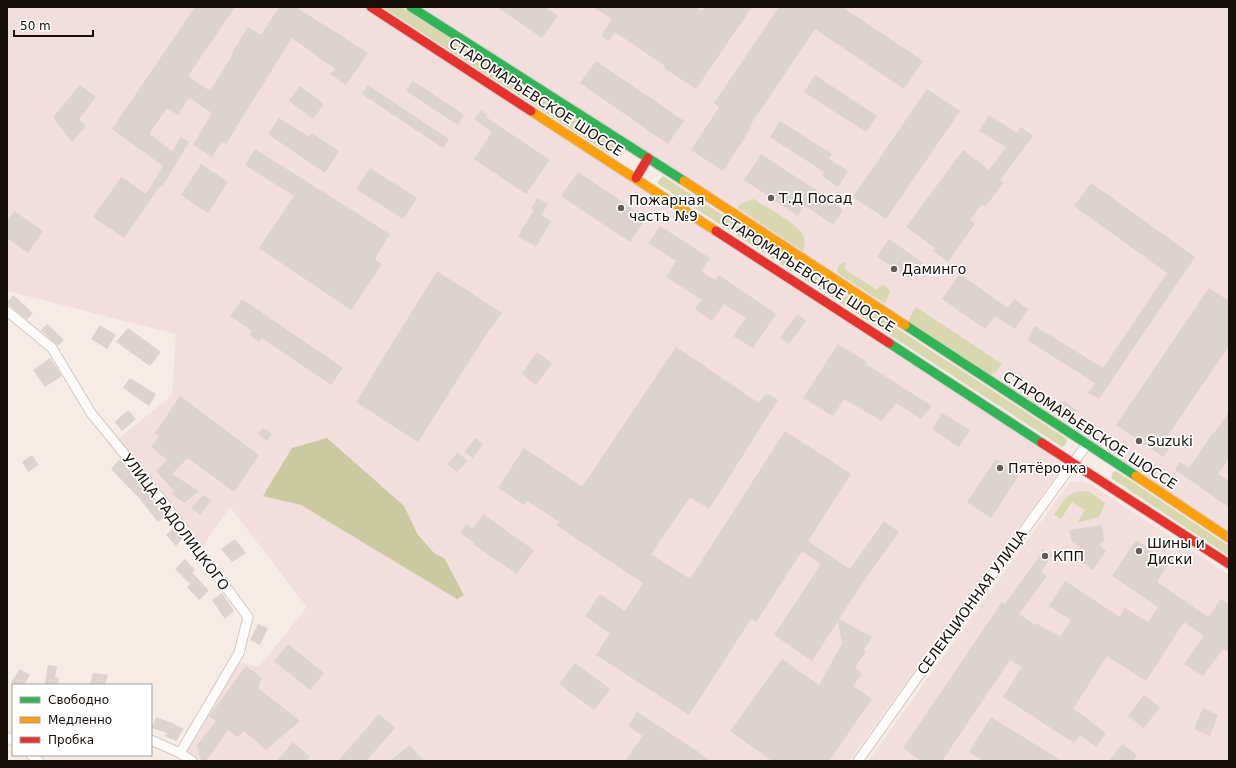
<svg xmlns="http://www.w3.org/2000/svg" width="1236" height="768" font-family="'DejaVu Sans',sans-serif">
  <style>
    .industrial { fill: #f2dedc }
    .green { fill: #d8d7af }
    .forest { fill: #cbc9a0 }
    .building { fill: #dcd2ce }
    .lines { fill: none; stroke-linecap: round; stroke-linejoin: round }
    .street-casing { stroke: #d2c9c3; stroke-width: 11 }
    .fast-casing { stroke: #d2c9c3; stroke-width: 11 }
    .slow-casing { stroke: #d2c9c3; stroke-width: 11 }
    .jam-casing { stroke: #d2c9c3; stroke-width: 11 }
    .street { stroke: #fefcfb; stroke-width: 9 }
    .fast { stroke: #30b455; stroke-width: 9 }
    .slow { stroke: #ff9f0a; stroke-width: 9 }
    .jam { stroke: #e5322d; stroke-width: 9 }
    .poi-dot { fill: #655c57; stroke: #fff; stroke-width: 1.5 }
    .labels { text-anchor: middle; stroke-width: 3.5; stroke-linejoin: round; paint-order: stroke }
    .street-label { font-size: 14px; fill: #170f0a; stroke: #fff }
    .poi-label { font-size: 14px; fill: #170f0a; stroke: #fff; text-anchor: start }
  </style>
  <rect width="100%" height="100%" fill="#f6ebe5"/>
  <!-- industrial -->
  <g class="industrial">
    <polygon points="7,7 362,7 1065,464 849,761 197,761 184,751 238,662 259,667 307,607 230,507 201,548 116,441 172,395 176,334 7,291"/>
    <polygon points="422,7 1229,7 1229,532"/>
    <polygon points="1081,481 1090,484 1229,575 1229,761 868,761 1069,483"/>
  </g>
  <!-- green -->
  <g class="green">
    <polygon points="382,7 401,7 614,144 614,148 611,152 608,153"/>
    <polygon points="663,176 1067,439 1067,442 1064,446 1062,447 658,184 658,181"/>
    <path d="M754,199C767,208 789,219 799,230C805,236 806,243 803,251L738,208L740,204Z"/>
    <path d="M845,262L846,264L844,269L877,290L881,285H883L889,289L890,291L886,301L884,303L839,274C836,270 837,268 840,264Z"/>
    <polygon points="916,307 1002,364 995,373 989,374 909,322 910,317"/>
    <polygon points="1116,471 1229,546 1229,556 1111,478 1113,472"/>
    <path d="M1084,491L1090,492L1105,503L1099,517L1077,523L1085,510L1072,502L1061,519L1054,515C1064,501 1066,492 1084,491Z"/>
  </g>
  <!-- forest -->
  <polygon class="forest" points="327,438 404,506 418,535 435,554 444,558 464,595 457,599 301,505 263,496 292,448"/>
  <!-- building -->
  <g class="building">
    <polygon points="195,7 235,7 188,76 210,91 233,54 232,53 248,27 261,35 279,7 296,7 368,53 346,85 330,74 335,69 292,38 226,144 222,141 212,157 193,145 212,113 189,98 178,115 167,108 149,134 172,151 181,137 189,142 162,187 160,186 124,238 93,217 121,177 146,194 163,166 112,129"/>
    <polygon points="497,7 545,7 558,16 542,38"/>
    <polygon points="593,7 696,7 702,11 705,7 752,7 696,89 664,68 665,66 615,32 609,41 601,36 612,19"/>
    <polygon points="779,7 842,7 923,61 904,89 815,29 749,127 751,128 723,171 691,150 719,107 714,103"/>
    <polygon points="596,61 684,121 668,144 580,83"/>
    <polygon points="815,75 877,116 866,132 804,92"/>
    <polygon points="413,81 464,115 458,125 406,91"/>
    <polygon points="80,85 96,97 79,119 86,126 72,142 53,117"/>
    <polygon points="368,85 449,139 443,148 362,94"/>
    <polygon points="300,86 324,104 313,119 289,101"/>
    <polygon points="927,89 960,111 886,219 853,197"/>
    <polygon points="481,110 487,115 486,117 550,160 526,194 474,159 492,132 474,119"/>
    <polygon points="989,115 1017,133 1021,127 1033,136 1000,180 1004,182 985,207 982,204 970,220 975,224 948,262 933,251 935,248 906,227 963,150 989,170 1006,147 979,131"/>
    <polygon points="279,118 309,137 312,133 339,151 325,173 268,134"/>
    <polygon points="780,121 832,154 829,159 848,171 838,187 822,176 824,172 770,137"/>
    <polygon points="255,149 390,234 375,259 382,264 351,310 259,248 294,196 245,165"/>
    <polygon points="761,154 816,190 842,209 842,212 833,225 804,205 798,216 744,180"/>
    <polygon points="201,164 228,182 208,213 181,195"/>
    <polygon points="370,168 417,198 403,219 356,189"/>
    <polygon points="578,172 646,218 630,242 561,196"/>
    <polygon points="1091,183 1195,257 1099,399 1088,393 1095,383 1027,340 1035,326 1103,368 1167,273 1074,206"/>
    <polygon points="537,198 548,204 541,215 551,221 536,247 518,236 534,210 531,209"/>
    <polygon points="14,211 43,231 28,253 7,238 7,222"/>
    <polygon points="660,226 710,258 701,271 715,280 719,275 776,314 753,348 733,336 746,318 724,304 712,321 695,309 702,300 666,277 676,261 649,243"/>
    <polygon points="889,239 923,263 911,280 877,256"/>
    <polygon points="437,271 502,313 490,330 489,330 418,442 356,402"/>
    <polygon points="960,274 1008,308 1014,299 1028,309 1015,329 995,316 985,329 942,299"/>
    <polygon points="1209,288 1229,301 1229,346 1168,435 1175,440 1163,457 1116,425"/>
    <polygon points="13,295 33,313 27,320 7,303"/>
    <polygon points="242,299 343,368 331,385 262,338 259,342 250,335 252,331 230,316"/>
    <polygon points="797,314 806,321 789,344 780,338"/>
    <polygon points="47,324 64,340 58,346 41,330"/>
    <polygon points="100,325 116,335 107,349 91,339"/>
    <polygon points="128,328 161,352 150,366 116,342"/>
    <polygon points="838,344 867,362 866,364 932,406 921,419 896,403 882,421 844,399 833,416 803,398"/>
    <polygon points="676,347 759,403 766,393 778,400 709,509 690,497 651,554 690,579 785,431 851,474 808,541 850,569 884,521 899,532 865,579 839,619 872,637 864,650 866,652 855,667 862,674 853,686 872,699 829,761 772,761 730,731 782,659 819,685 842,644 838,621 812,661 774,635 821,564 802,551 756,622 751,619 689,715 596,655 610,633 585,616 600,594 625,611 643,583 556,525 559,522 527,501 524,505 498,488 524,448 582,487"/>
    <polygon points="537,352 552,363 536,385 522,374"/>
    <polygon points="50,358 62,376 45,387 33,370"/>
    <polygon points="130,378 156,394 149,406 123,388"/>
    <polygon points="180,396 259,455 234,492 188,458 172,474 199,491 184,503 172,494 174,491 156,471 167,460 151,447 159,436 155,433"/>
    <polygon points="1064,401 1077,410 1072,418 1059,410"/>
    <polygon points="128,410 136,419 122,431 115,422"/>
    <polygon points="1229,412 1229,459 1218,474 1229,481 1229,507 1175,470 1180,462 1189,468 1213,433 1214,433"/>
    <polygon points="942,413 970,430 959,447 932,429"/>
    <polygon points="263,428 272,434 267,441 258,434"/>
    <polygon points="475,438 483,444 473,458 465,452"/>
    <polygon points="458,452 467,461 457,472 447,464"/>
    <polygon points="32,455 39,465 28,472 22,462"/>
    <polygon points="120,459 166,516 158,522 136,494 136,495 111,469"/>
    <polygon points="996,459 1020,474 991,518 967,502"/>
    <polygon points="203,495 211,500 200,515 191,508"/>
    <polygon points="483,514 534,550 517,574 473,544 474,543 460,533 466,524 473,528"/>
    <polygon points="1102,525 1104,540 1099,545 1106,551 1093,570 1074,556 1080,547 1072,542 1069,530"/>
    <polygon points="173,528 183,538 176,546 166,535"/>
    <polygon points="235,539 246,553 232,562 221,549"/>
    <polygon points="1136,540 1169,563 1157,582 1208,617 1221,599 1229,604 1229,653 1223,649 1203,676 1184,664 1204,636 1184,622 1146,681 1107,656 1073,709 1090,720 1089,721 1106,733 1096,747 1080,735 1074,743 1003,697 1022,667 1010,660 942,761 922,761 903,748 1002,602 1005,604 1039,557 1043,549 1052,555 1041,572 1047,576 1019,614 1035,625 1036,623 1060,637 1071,620 1049,606 1065,581 1120,617 1125,608 1148,622 1158,607 1112,576"/>
    <polygon points="185,559 195,570 192,572 209,591 199,600 187,587 190,584 175,569"/>
    <polygon points="222,593 234,611 225,619 212,600"/>
    <polygon points="258,624 268,628 260,645 250,640"/>
    <polygon points="288,644 324,673 310,690 274,661"/>
    <polygon points="575,663 610,689 594,710 559,684"/>
    <polygon points="48,665 57,666 55,677 59,678 58,685 45,684"/>
    <polygon points="246,666 262,678 258,688 300,721 266,750 244,731 238,737 228,730 206,761 201,761 197,745 216,721 209,716"/>
    <polygon points="20,669 30,675 24,685 17,685 11,682"/>
    <polygon points="93,673 108,675 105,685 90,685"/>
    <polygon points="1144,695 1160,707 1144,728 1128,716"/>
    <polygon points="1203,708 1218,715 1210,736 1194,729"/>
    <polygon points="637,712 699,752 699,753 710,761 625,761 643,736 628,726"/>
    <polygon points="379,714 395,728 366,761 338,761"/>
    <polygon points="156,717 172,723 184,729 176,741 165,736 167,733 152,728"/>
    <polygon points="991,717 1062,761 984,761 969,752"/>
    <polygon points="293,742 310,757 306,761 277,761"/>
    <polygon points="1122,744 1137,755 1133,761 1109,761"/>
    <polygon points="410,745 424,761 390,761"/>
  </g>
  <g class="lines">
    <!-- street casing -->
    <g class="street-casing">
      <g id="street">
        <polyline points="7,311 52,348 91,413 165,504 248,617 239,653 180,753"/>
        <polyline points="7,737 13,741"/>
        <polyline points="151,740 180,753 192,761"/>
        <polyline points="31,755 39,761"/>
        <polyline points="858,761 924,668 1087,444"/>
      </g>
    </g>
    <!-- fast casing -->
    <g class="fast-casing">
      <g id="fast">
        <polyline points="411,7 684,181"/>
        <polyline points="905,325 1136,476"/>
        <polyline points="889,343 1042,443"/>
      </g>
    </g>
    <!-- slow casing -->
    <g class="slow-casing">
      <g id="slow">
        <polyline points="531,111 716,231"/>
        <polyline points="684,181 905,325"/>
        <polyline points="1136,476 1229,538"/>
      </g>
    </g>
    <!-- jam casing -->
    <g class="jam-casing">
      <g id="jam">
        <polyline points="371,7 531,111"/>
        <polyline points="636,178 648,158"/>
        <polyline points="716,231 889,343"/>
        <polyline points="1042,443 1229,564"/>
      </g>
    </g>
    <!-- street -->
    <use href="#street" class="street"/>
    <!-- fast -->
    <use href="#fast" class="fast"/>
    <!-- slow -->
    <use href="#slow" class="slow"/>
    <!-- jam -->
    <use href="#jam" class="jam"/>
  </g>
  <!-- markers -->
  <g class="poi-dot">
    <circle cx="771" cy="198" r="4"/>
    <circle cx="621" cy="208" r="4"/>
    <circle cx="894" cy="269" r="4"/>
    <circle cx="1139" cy="441" r="4"/>
    <circle cx="1000" cy="468" r="4"/>
    <circle cx="1139" cy="551" r="4"/>
    <circle cx="1045" cy="556" r="4"/>
  </g>
  <g class="labels">
    <!-- street labels -->
    <g class="street-label">
      <text transform="translate(536 97) rotate(33)" y="5">СТАРОМАРЬЕВСКОЕ ШОССЕ</text>
      <text transform="translate(808 273) rotate(33)" y="5">СТАРОМАРЬЕВСКОЕ ШОССЕ</text>
      <text transform="translate(1090 430) rotate(33)" y="5">СТАРОМАРЬЕВСКОЕ ШОССЕ</text>
      <text transform="translate(176 522) rotate(53)" y="5">УЛИЦА РАДОЛИЦКОГО</text>
      <text transform="translate(972 602) rotate(-54)" y="5">СЕЛЕКЦИОННАЯ УЛИЦА</text>
    </g>
    <!-- poi labels -->
    <g class="poi-label">
      <text x="779" y="203">Т.Д Посад</text>
      <text x="629" y="205">Пожарная<tspan x="629" dy="16">часть №9</tspan></text>
      <text x="902" y="274">Даминго</text>
      <text x="1147" y="446">Suzuki</text>
      <text x="1008" y="473">Пятёрочка</text>
      <text x="1147" y="548">Шины и<tspan x="1147" dy="16">Диски</tspan></text>
      <text x="1053" y="561">КПП</text>
    </g>
  </g>
  <!-- border -->
  <rect width="1236" height="768" fill="none" stroke="#170f0a" stroke-width="16"/>
  <!-- legend -->
  <rect x="12" y="684" width="140" height="72" fill="#ffffff" stroke="#a29f9d"/>
  <rect x="20" y="697" width="20" height="6" fill="#30b455" stroke="#a29f9d"/>
  <text x="48" y="704" font-size="12" fill="#170f0a">Свободно</text>
  <rect x="20" y="717" width="20" height="6" fill="#ff9f0a" stroke="#a29f9d"/>
  <text x="48" y="724" font-size="12" fill="#170f0a">Медленно</text>
  <rect x="20" y="737" width="20" height="6" fill="#e5322d" stroke="#a29f9d"/>
  <text x="48" y="744" font-size="12" fill="#170f0a">Пробка</text>
  <!-- scale -->
  <path d="M14 30v6h79v-6" fill="none" stroke="#170f0a" stroke-width="2"/>
  <text x="20" y="30" font-size="12" fill="#170f0a" stroke="#ffffff" stroke-width="3" paint-order="stroke">50 m</text>
</svg>
